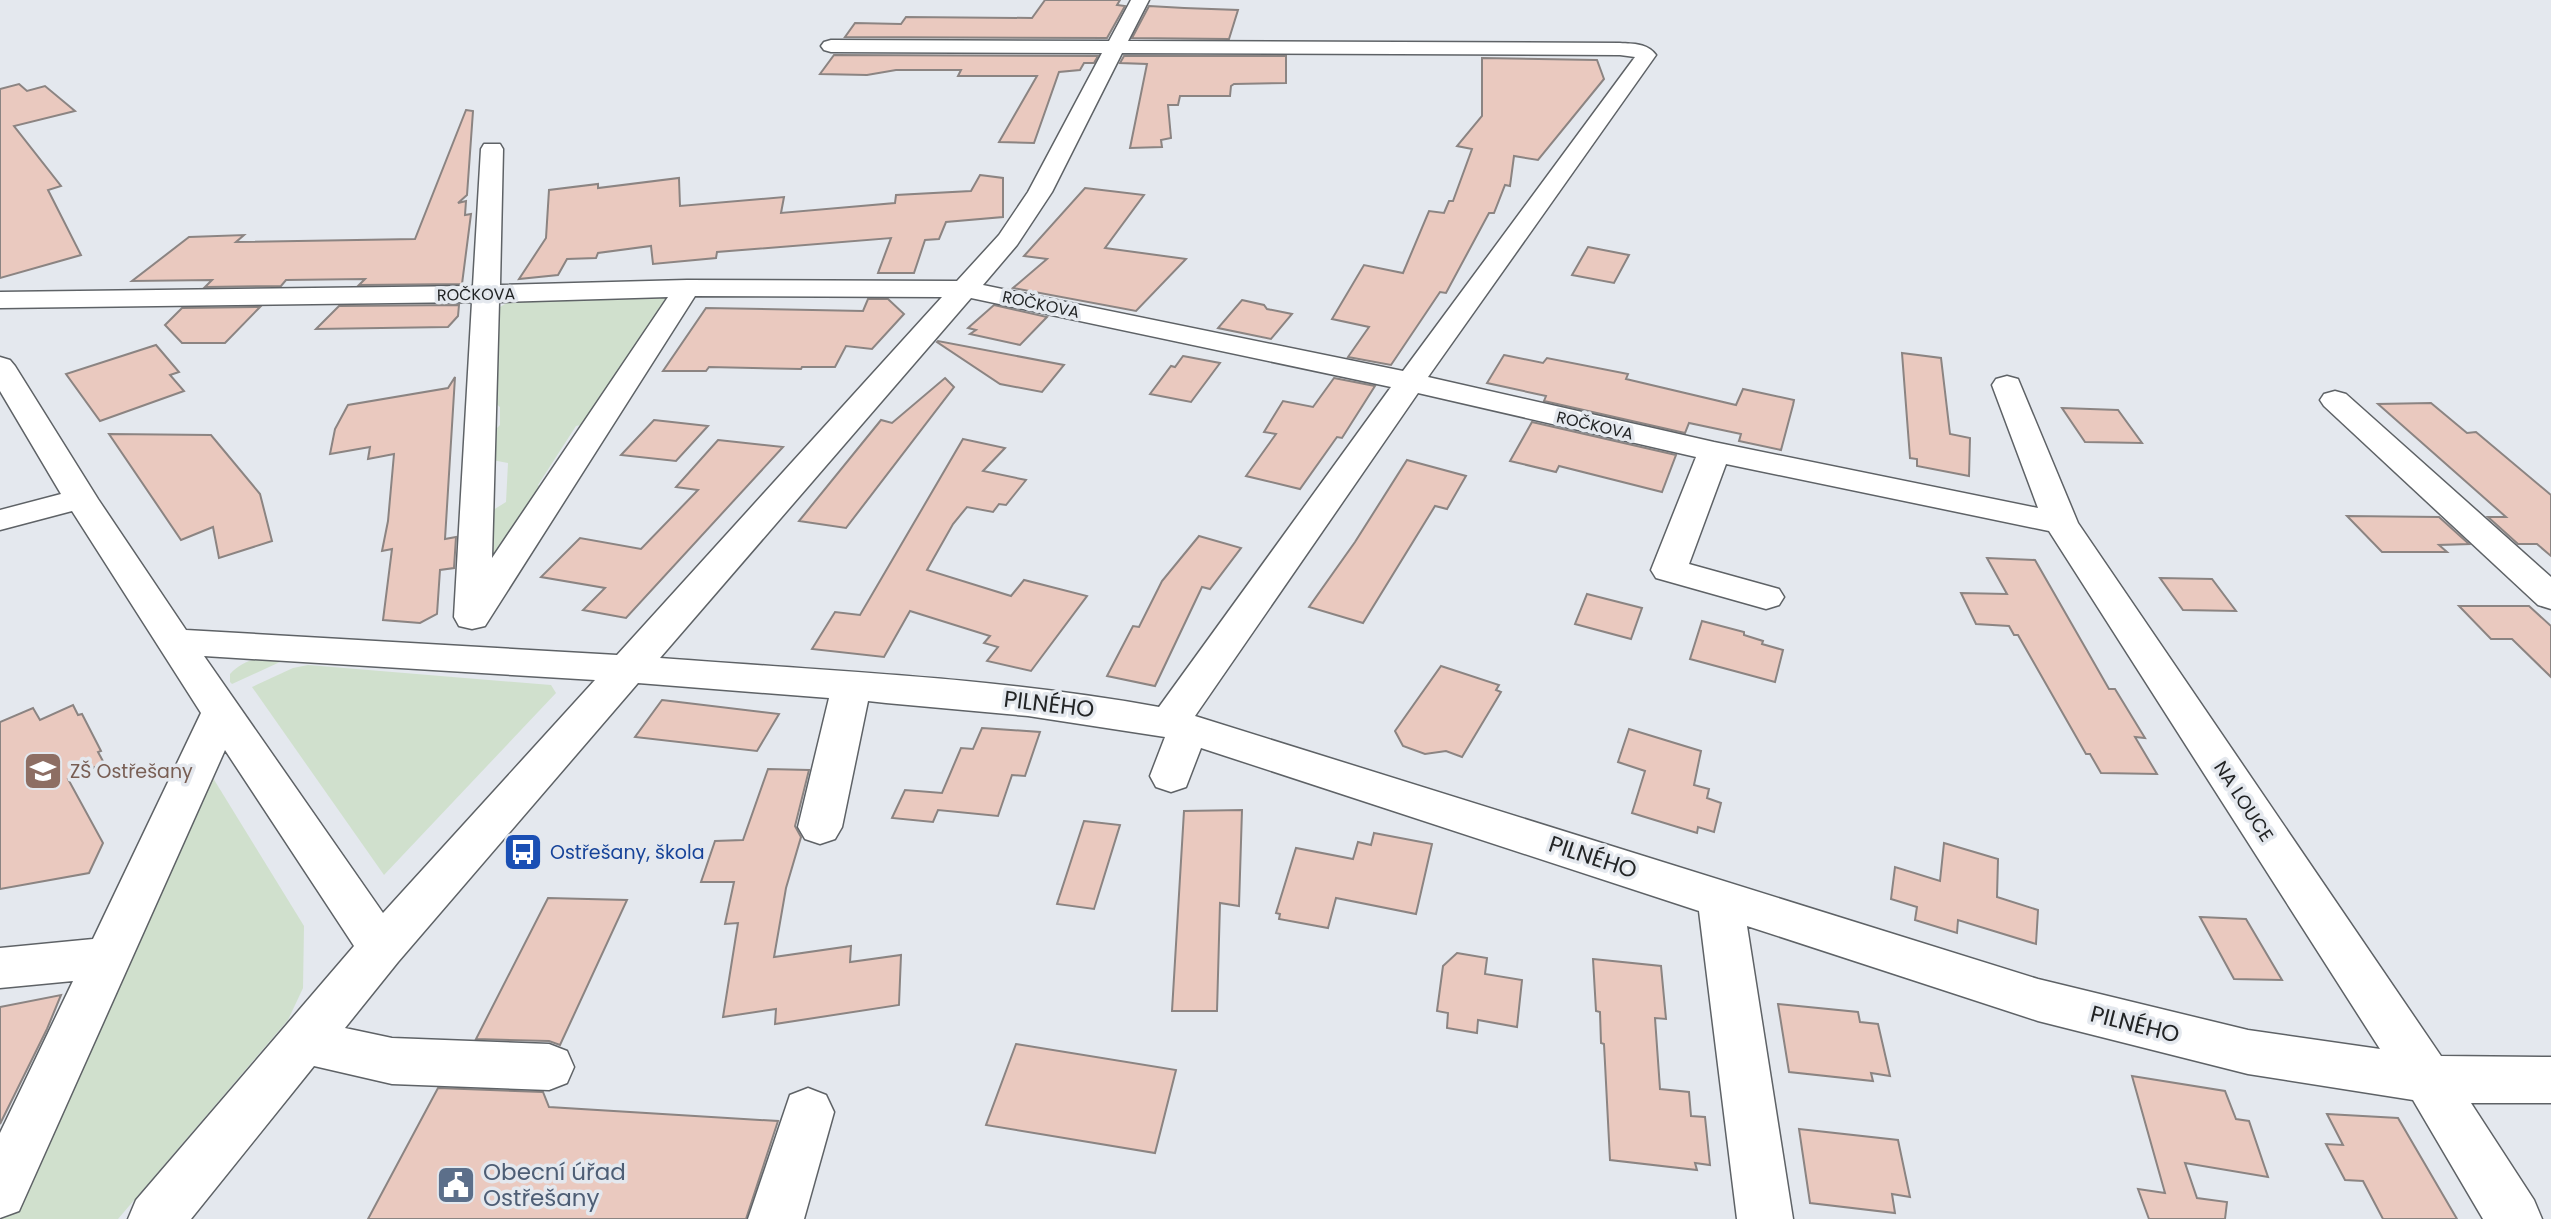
<svg xmlns="http://www.w3.org/2000/svg" width="2551" height="1219" font-family="Poppins,sans-serif">
  <style>
    .green { fill: #d0e0cd }
    .building { fill: #eac9bf; stroke: #8b8482; stroke-width: 2 }
    .lines { fill: none; stroke-linecap: round; stroke-linejoin: round }
    .minor-casing { stroke: #5e6266; stroke-width: 3 }
    .minor { fill: #fff; fill-rule: evenodd }
    .labels { text-anchor: middle; stroke-width: 7; stroke-linejoin: round; paint-order: stroke }
    .far-street-label { font-size: 16px; fill: #222425; stroke: #e4e8ee }
    .education-label { font-size: 19px; fill: #785e54; stroke: #e4e8ee; text-anchor: start }
    .street-label { font-size: 19px; fill: #222425; stroke: #e4e8ee }
    .transit-label { font-size: 19px; fill: #164399; stroke: #e4e8ee; text-anchor: start }
    .near-street-label { font-size: 23px; fill: #222425; stroke: #e4e8ee }
    .near-service-label { font-size: 23px; fill: #4e5e75; stroke: #e4e8ee; text-anchor: start }
  </style>
  <rect width="100%" height="100%" fill="#e4e8ee"/>
  <!-- green -->
  <g class="green">
    <polygon points="666,295 670,299 590,423 576,426 538,485 545,491 500,559 488,562 490,512 506,502 508,463 492,460 494,431 500,425 500,407 495,403 500,307 510,301"/>
    <path d="M293,656L232,684L230,682V674C247,655 270,657 293,656Z"/>
    <polygon points="308,665 551,685 556,693 384,875 252,687 293,668"/>
    <polygon points="213,778 304,926 303,988 288,1020 118,1219 0,1219 200,783"/>
  </g>
  <!-- building -->
  <g class="building">
    <polygon points="1045,0 1120,0 1117,5 1125,6 1107,38 845,37 855,23 901,24 906,17 1032,18"/>
    <polygon points="1149,6 1184,8 1238,10 1229,39 1132,38"/>
    <polygon points="834,55 1098,56 1094,63 1084,63 1080,70 1059,72 1034,143 999,142 1037,76 958,76 961,70 896,70 867,75 820,74"/>
    <polygon points="1124,56 1286,56 1286,83 1234,84 1231,86 1230,96 1180,96 1178,105 1168,105 1171,138 1161,140 1162,147 1130,148 1147,64 1120,63"/>
    <polygon points="1482,58 1597,60 1604,79 1538,160 1514,156 1510,186 1505,185 1494,213 1489,213 1446,293 1440,292 1391,365 1348,357 1369,327 1332,319 1364,265 1403,273 1429,211 1444,213 1449,201 1453,201 1472,149 1457,146 1482,116"/>
    <polygon points="19,84 27,91 45,86 75,111 14,126 61,186 48,190 81,255 0,278 0,89"/>
    <polygon points="466,110 473,111 467,195 458,203 466,201 465,215 471,214 462,284 359,285 365,279 286,280 281,286 205,287 212,280 132,281 189,237 244,235 236,242 415,239"/>
    <polygon points="980,175 1003,178 1003,217 946,222 939,239 925,240 914,273 878,273 891,238 717,252 716,258 653,264 651,246 598,253 596,258 567,259 558,275 519,279 546,238 549,190 598,184 598,188 679,178 680,206 784,197 781,213 895,203 896,195 971,191"/>
    <polygon points="1085,188 1144,195 1105,248 1186,259 1136,311 1013,288 1047,259 1024,256"/>
    <polygon points="1588,247 1629,255 1614,283 1572,275"/>
    <polygon points="868,299 888,299 904,314 872,349 846,346 835,367 802,367 801,369 709,367 706,371 663,371 706,308 863,311"/>
    <polygon points="1242,300 1264,305 1267,309 1292,314 1271,339 1218,328"/>
    <polygon points="459,305 458,316 448,327 316,329 339,306"/>
    <polygon points="994,305 1047,317 1020,345 970,334 976,330 968,328"/>
    <polygon points="260,307 225,343 182,343 165,325 182,308"/>
    <polygon points="937,342 938,341 1064,365 1042,392 1000,384"/>
    <polygon points="156,345 179,372 170,375 184,391 100,421 66,374"/>
    <polygon points="1902,353 1941,358 1950,434 1970,438 1969,476 1917,466 1917,459 1910,458"/>
    <polygon points="1504,355 1543,363 1547,358 1628,374 1626,379 1736,405 1743,389 1794,400 1793,405 1781,450 1739,441 1741,434 1689,423 1685,433 1544,401 1546,396 1487,383"/>
    <polygon points="1183,356 1220,363 1191,402 1150,394 1171,366 1175,367"/>
    <polygon points="455,377 445,539 456,537 454,568 440,570 437,614 420,623 383,620 392,549 382,551 388,521 394,454 368,459 370,447 330,454 335,429 348,405 448,388"/>
    <polygon points="945,378 954,387 846,528 799,521 881,420 892,423"/>
    <polygon points="1334,378 1375,386 1342,438 1337,437 1300,489 1246,476 1276,434 1264,432 1283,401 1313,407"/>
    <polygon points="2431,403 2467,433 2476,432 2551,495 2551,556 2537,544 2518,544 2488,517 2506,517 2378,404"/>
    <polygon points="2062,408 2118,410 2142,443 2085,442"/>
    <polygon points="654,420 708,426 676,461 621,455"/>
    <polygon points="1532,422 1676,455 1662,492 1559,466 1556,472 1510,461"/>
    <polygon points="109,434 211,435 260,494 272,541 219,558 213,527 181,540"/>
    <polygon points="963,439 1005,448 983,471 1026,480 1006,505 999,504 993,512 967,507 953,524 927,570 1011,596 1024,580 1087,596 1031,671 987,661 998,647 984,643 990,636 910,611 884,657 812,649 835,612 860,615"/>
    <polygon points="718,440 783,447 626,618 583,610 605,588 541,577 580,538 641,549 698,490 676,487"/>
    <polygon points="1407,460 1466,476 1447,509 1435,506 1363,623 1309,607 1355,542"/>
    <polygon points="2347,516 2439,517 2469,544 2439,545 2447,552 2382,552"/>
    <polygon points="1199,536 1241,548 1210,589 1202,587 1155,686 1107,676 1133,626 1139,627 1162,581"/>
    <polygon points="1987,558 2035,560 2109,689 2115,689 2145,738 2135,737 2157,774 2101,773 2090,754 2086,754 2018,635 2014,635 2009,626 1976,624 1961,593 2007,594"/>
    <polygon points="2160,578 2212,579 2236,611 2183,610"/>
    <polygon points="1587,594 1642,608 1631,639 1575,624"/>
    <polygon points="2459,606 2529,606 2551,626 2551,677 2512,639 2491,639"/>
    <polygon points="1702,621 1744,632 1744,635 1763,641 1762,644 1783,650 1775,682 1690,659"/>
    <polygon points="1441,666 1499,685 1496,690 1501,692 1462,757 1446,751 1425,754 1403,746 1395,731"/>
    <polygon points="662,700 779,714 757,751 635,737"/>
    <polygon points="73,705 78,715 82,714 101,751 98,752 104,763 68,779 103,843 89,873 0,889 0,722 33,708 40,720"/>
    <polygon points="982,728 1040,732 1025,776 1012,775 998,816 938,810 933,822 892,818 905,790 942,793 961,748 973,749"/>
    <polygon points="1629,729 1701,751 1694,785 1709,789 1707,798 1721,803 1714,832 1698,827 1697,833 1632,813 1645,771 1618,762"/>
    <polygon points="768,769 809,770 795,826 801,837 786,888 774,957 851,946 850,962 901,955 899,1005 775,1024 776,1009 723,1017 738,923 725,924 734,882 701,882 715,841 743,840"/>
    <polygon points="1242,810 1239,906 1220,903 1217,1011 1172,1011 1184,811"/>
    <polygon points="1084,821 1120,825 1094,909 1057,904"/>
    <polygon points="1374,833 1432,844 1416,914 1336,898 1328,928 1279,919 1280,914 1276,913 1296,848 1353,859 1358,842 1371,845"/>
    <polygon points="1944,843 1998,859 1997,897 2038,910 2036,944 1958,920 1957,933 1915,920 1917,907 1891,899 1895,867 1940,881"/>
    <polygon points="548,898 627,900 560,1045 549,1041 476,1039"/>
    <polygon points="2200,917 2246,919 2282,980 2234,979"/>
    <polygon points="1457,953 1487,958 1485,974 1522,980 1517,1027 1478,1020 1477,1033 1447,1028 1448,1013 1437,1011 1443,966"/>
    <polygon points="1593,959 1661,966 1666,1019 1655,1018 1660,1089 1689,1092 1691,1116 1705,1117 1710,1165 1695,1163 1697,1170 1610,1160 1604,1044 1601,1043 1600,1012 1596,1011"/>
    <polygon points="61,995 47,1029 0,1124 0,1007"/>
    <polygon points="1778,1004 1858,1012 1860,1022 1878,1024 1890,1076 1871,1073 1873,1081 1789,1072"/>
    <polygon points="1016,1044 1176,1070 1155,1153 986,1125"/>
    <polygon points="2132,1076 2225,1091 2236,1119 2249,1121 2268,1177 2185,1163 2197,1198 2227,1202 2225,1219 2149,1219 2138,1189 2165,1193"/>
    <polygon points="438,1088 543,1092 549,1107 778,1121 746,1219 368,1219"/>
    <polygon points="2327,1114 2398,1118 2457,1219 2383,1219 2363,1181 2345,1180 2326,1144 2343,1145"/>
    <polygon points="1799,1129 1898,1140 1910,1197 1892,1194 1895,1213 1810,1203"/>
  </g>
  <g class="lines">
    <!-- minor casing -->
    <g class="minor-casing">
      <g id="minor">
        <path d="M1131,0H1149L1128,41L1620,43C1634,44 1647,43 1656,55L1428,377L1714,442L2038,508L1992,385L1996,379L2007,376L2018,379L2078,523L2441,1056L2551,1057V1103H2471L2534,1200L2542,1219H2483L2413,1100L2248,1074L2038,1021L1747,926L1793,1219H1737L1699,911L1201,748L1186,787L1171,792L1156,787L1150,776L1165,737L1028,716L886,703L868,701L842,827L835,839L820,844L805,839L798,827L829,698L638,683L398,962L345,1028L392,1038L549,1044L567,1051L574,1067L567,1083L549,1090L392,1084L314,1066L191,1219H128L136,1200L354,946L225,750L19,1211L0,1218V1133L73,981L0,988V948L93,939L201,713L72,511L0,530V510L61,494L0,391V357L10,360L15,366L98,499L186,630L617,655L942,297L695,296L485,626L472,629L459,626L454,617L472,302L0,308V292L473,286L481,149L484,144H500L503,149L500,285L687,280L957,281L999,235L1028,192L1102,53L831,52L824,50L821,46L824,42L831,40L1109,41ZM1122,53L1620,55L1635,57L1403,371L983,285L1017,245L1052,192ZM668,297L492,558L499,302ZM971,298L1391,387L1159,707C995,677 826,671 660,658ZM1418,393L1696,457L1651,570L1656,578L1766,609L1779,605L1784,597L1779,589L1689,564L1726,464L2049,531L2380,1049L2248,1030L2038,979L1195,716ZM204,656L595,680L383,913Z"/>
        <polygon points="2335,391 2346,394 2551,577 2551,609 2538,605 2324,406 2320,400 2324,394"/>
        <polygon points="808,1088 826,1095 834,1112 804,1219 748,1219 790,1095"/>
      </g>
    </g>
    <!-- minor -->
    <use href="#minor" class="minor"/>
  </g>
  <!-- icons -->
  <defs>
    <g id="school-square" transform="scale(2.0125)"><rect x="-9" y="-9" width="18" height="18" rx="4" fill="#8d6e63" stroke="#e4e8ee"/><path d="M0-5L7-2L0 1L-7-2ZM-4 1L0 2.5L4 1V4Q0 6-4 4Z" fill="#fff"/></g>
    <g id="bus-square" transform="scale(2.0125)"><rect x="-9" y="-9" width="18" height="18" rx="4" fill="#1a4fb4" stroke="#e4e8ee"/><path d="M-5-6H5V4H4V6H2V4H-2V6H-4V4H-5ZM-3.5-4V0h7V-4ZM-3.5 1.2v1.5H-2V1.2ZM2 1.2v1.5H3.5V1.2Z" fill="#fff"/></g>
    <g id="civic-square" transform="scale(2.0125)"><rect x="-9" y="-9" width="18" height="18" rx="4" fill="#5c6f8a" stroke="#e4e8ee"/><path d="M-.6-6.5H3V-4.5H.6V-3L4-1V1h2V6H-6V1h2V-1L-.6-3ZM-1.2 2.5V6h2.4V2.5Z" fill="#fff"/></g>
  </defs>
  <g fill-rule="evenodd">
    <use href="#school-square" x="43" y="771"/>
    <use href="#bus-square" x="523" y="852"/>
    <use href="#civic-square" x="456" y="1185"/>
  </g>
  <g class="labels">
    <!-- far-street labels -->
    <g class="far-street-label">
      <text transform="translate(476 294) rotate(-1)" y="6">ROČKOVA</text>
      <text transform="translate(1041 304) rotate(12)" y="6">ROČKOVA</text>
      <text transform="translate(1595 425) rotate(13)" y="6">ROČKOVA</text>
    </g>
    <!-- education labels -->
    <g class="education-label">
      <text x="70" y="778">ZŠ Ostřešany</text>
    </g>
    <!-- street labels -->
    <g class="street-label">
      <text transform="translate(2244 801) rotate(57)" y="7">NA LOUCE</text>
    </g>
    <!-- transit labels -->
    <g class="transit-label">
      <text x="550" y="859">Ostřešany, škola</text>
    </g>
    <!-- near-street labels -->
    <g class="near-street-label">
      <text transform="translate(1049 704) rotate(7)" y="8">PILNÉHO</text>
      <text transform="translate(1593 857) rotate(18)" y="8">PILNÉHO</text>
      <text transform="translate(2135 1024) rotate(14)" y="8">PILNÉHO</text>
    </g>
    <!-- near-service labels -->
    <g class="near-service-label">
      <text x="483" y="1180">Obecní úřad<tspan x="483" dy="26">Ostřešany</tspan></text>
    </g>
  </g>
</svg>
